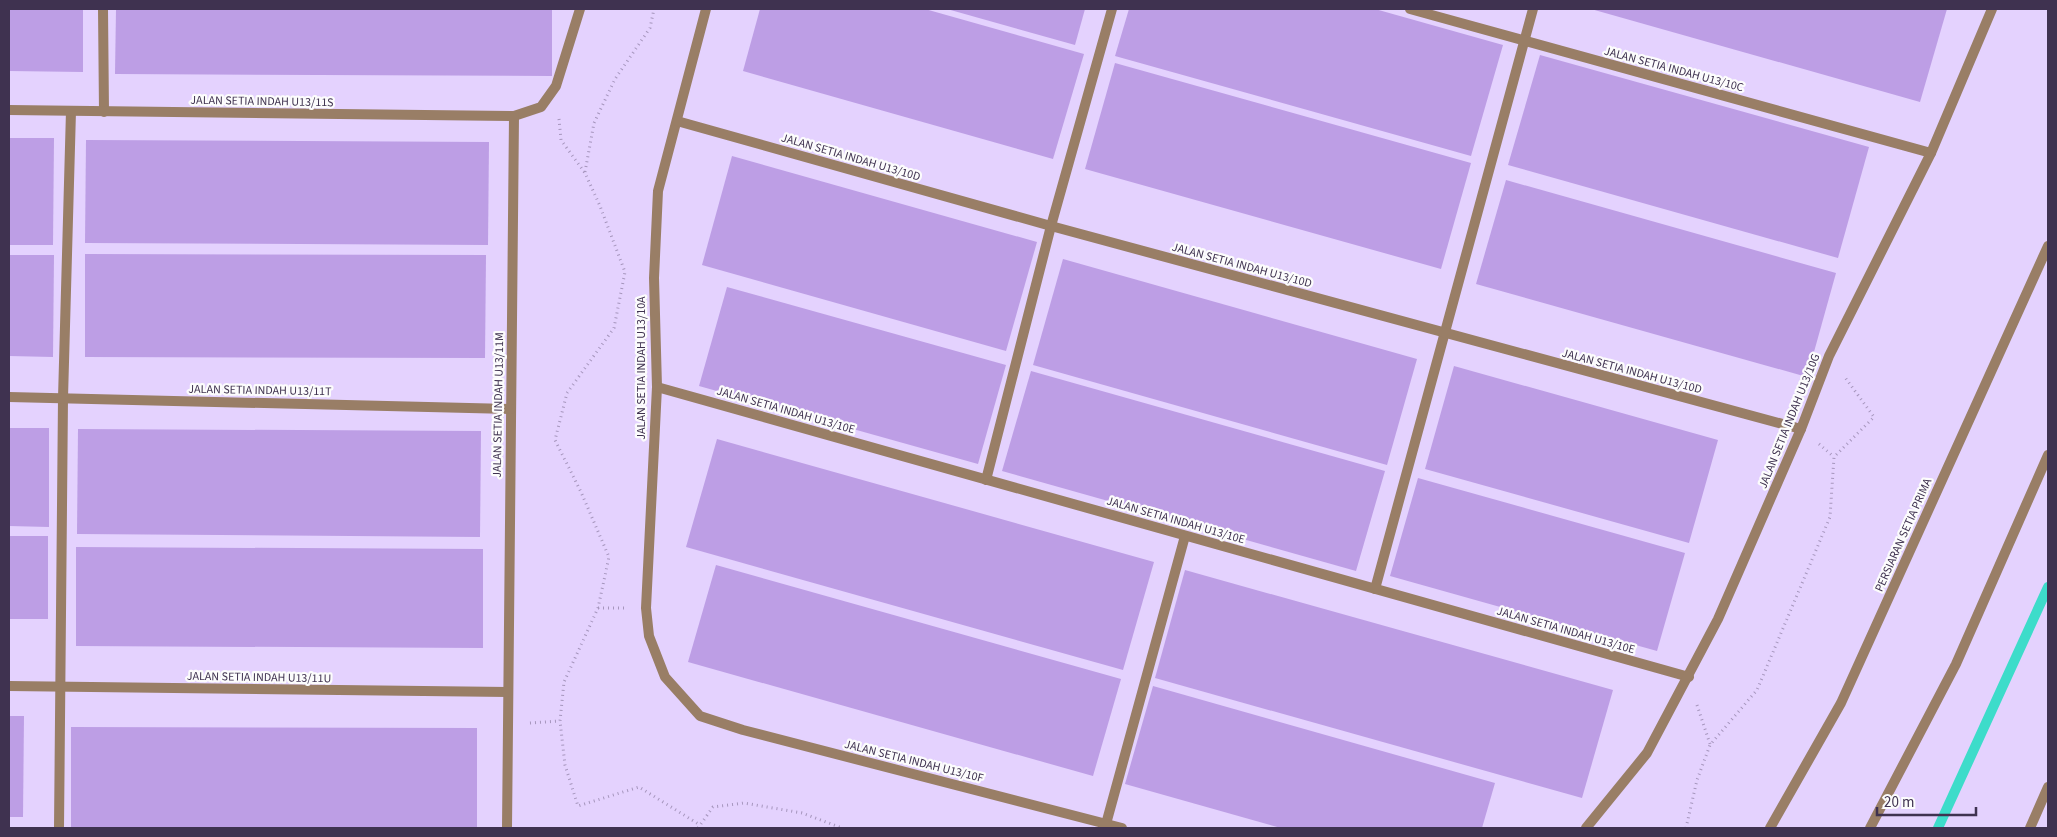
<svg xmlns="http://www.w3.org/2000/svg" width="2057" height="837" font-family="'Source Sans 3',sans-serif">
  <style>
    .lines { fill: none; stroke-linecap: round; stroke-linejoin: round }
    .stream { stroke: #3ddcca; stroke-width: 10 }
    .building { fill: #bd9ee5 }
    .path { stroke: #a696bd; stroke-width: 3; stroke-dasharray: 1 4; stroke-linecap: butt }
    .service { stroke: #997e66; stroke-width: 10 }
    .minor { stroke: #997e66; stroke-width: 10 }
    .tertiary { stroke: #997e66; stroke-width: 10 }
    .labels { text-anchor: middle; stroke-width: 4.5; stroke-linejoin: round; paint-order: stroke }
    .street-label { font-size: 12px; fill: #3f3250; stroke: #fcfcfc }
  </style>
  <rect width="100%" height="100%" fill="#e4d2fe"/>
  <g class="lines">
    <!-- stream -->
    <polyline class="stream" points="1938,828 2048,587"/>
  </g>
  <!-- building -->
  <g class="building">
    <polygon points="9,9 83,9 83,72 9,71"/>
    <polygon points="116,9 552,9 552,76 115,74"/>
    <polygon points="760,9 925,9 1084,54 1053,159 743,71"/>
    <polygon points="947,9 1085,9 1075,45"/>
    <polygon points="1129,9 1375,9 1503,45 1471,156 1115,56"/>
    <polygon points="1591,9 1947,9 1920,102"/>
    <polygon points="1540,55 1869,147 1838,258 1508,165"/>
    <polygon points="1115,63 1471,163 1441,269 1085,169"/>
    <polygon points="9,138 54,138 53,245 9,245"/>
    <polygon points="86,140 489,142 488,245 85,243"/>
    <polygon points="732,156 1037,242 1006,351 702,265"/>
    <polygon points="1506,180 1836,273 1807,377 1476,284"/>
    <polygon points="85,254 486,255 485,358 85,357"/>
    <polygon points="9,255 54,255 53,357 9,356"/>
    <polygon points="1063,259 1417,359 1387,465 1033,365"/>
    <polygon points="727,287 1006,365 978,464 699,386"/>
    <polygon points="1454,366 1718,440 1689,543 1425,469"/>
    <polygon points="1031,371 1385,471 1356,571 1002,471"/>
    <polygon points="9,428 49,428 49,527 9,526"/>
    <polygon points="78,429 481,431 480,537 77,534"/>
    <polygon points="717,439 1154,562 1123,670 686,547"/>
    <polygon points="1418,478 1685,553 1657,651 1390,576"/>
    <rect x="9" y="536" width="39" height="83"/>
    <polygon points="76,547 483,549 483,648 76,646"/>
    <polygon points="716,565 1121,679 1093,776 688,662"/>
    <polygon points="1185,570 1613,690 1582,798 1155,678"/>
    <polygon points="1153,686 1495,783 1482,828 1281,828 1125,784"/>
    <polygon points="9,716 24,716 23,817 9,817"/>
    <polygon points="71,727 477,728 477,828 71,828"/>
  </g>
  <g class="lines">
    <!-- path -->
    <g class="path">
      <polyline points="559,119 561,140 585,173 600,206 625,272 614,328 567,393 555,440 581,492 609,557 598,608 564,682 560,721 565,765 578,806 639,787 700,825"/>
      <polyline points="585,172 594,123 615,79 650,28 654,9"/>
      <polyline points="1819,444 1834,457"/>
      <polyline points="598,608 625,608"/>
      <polyline points="1697,705 1710,744"/>
      <polyline points="530,723 560,721"/>
      <polyline points="698,828 713,807 744,803 802,813 842,828"/>
      <polyline points="1686,828 1697,780 1710,745 1757,690 1830,517 1834,457 1874,417 1844,376"/>
    </g>
    <!-- service -->
    <g class="service">
      <polyline points="103,9 104,112"/>
      <polyline points="514,116 541,107 556,86 580,9"/>
      <polyline points="986,480 1051,226 1112,9"/>
      <polyline points="1375,589 1533,9"/>
      <polyline points="1106,824 1185,536"/>
      <polyline points="59,828 63,398 71,111"/>
    </g>
    <!-- minor -->
    <g class="minor">
      <polyline points="706,9 658,191 654,278 657,387 646,608 649,636 665,677 700,716 743,730 1122,828"/>
      <polyline points="1410,9 1931,153"/>
      <polyline points="9,110 514,116 507,828"/>
      <polyline points="677,121 1051,226 1801,429"/>
      <polyline points="657,387 1689,677"/>
      <polyline points="9,397 511,409"/>
      <polyline points="9,686 508,692"/>
      <polyline points="1586,828 1647,753 1718,619 1801,429 1829,356 1931,153 1992,9"/>
      <polyline points="2030,828 2048,787"/>
    </g>
    <!-- tertiary -->
    <g class="tertiary">
      <polyline points="1770,828 1841,703 2048,246"/>
      <polyline points="1870,828 1956,664 2048,455"/>
    </g>
  </g>
  <g class="labels">
    <!-- street labels -->
    <g class="street-label">
      <text transform="translate(1674 69) rotate(15)" y="4">JALAN SETIA INDAH U13/10C</text>
      <text transform="translate(262 101) rotate(1)" y="4">JALAN SETIA INDAH U13/11S</text>
      <text transform="translate(851 157) rotate(16)" y="4">JALAN SETIA INDAH U13/10D</text>
      <text transform="translate(1242 265) rotate(15)" y="4">JALAN SETIA INDAH U13/10D</text>
      <text transform="translate(641 368) rotate(-90)" y="4">JALAN SETIA INDAH U13/10A</text>
      <text transform="translate(1632 371) rotate(15)" y="4">JALAN SETIA INDAH U13/10D</text>
      <text transform="translate(260 390) rotate(1)" y="4">JALAN SETIA INDAH U13/11T</text>
      <text transform="translate(498 405) rotate(-89)" y="4">JALAN SETIA INDAH U13/11M</text>
      <text transform="translate(786 410) rotate(16)" y="4">JALAN SETIA INDAH U13/10E</text>
      <text transform="translate(1789 421) rotate(-68)" y="4">JALAN SETIA INDAH U13/10G</text>
      <text transform="translate(1176 520) rotate(16)" y="4">JALAN SETIA INDAH U13/10E</text>
      <text transform="translate(1903 535) rotate(-66)" y="4">PERSIARAN SETIA PRIMA</text>
      <text transform="translate(1566 630) rotate(16)" y="4">JALAN SETIA INDAH U13/10E</text>
      <text transform="translate(259 677) rotate(1)" y="4">JALAN SETIA INDAH U13/11U</text>
      <text transform="translate(914 761) rotate(14)" y="4">JALAN SETIA INDAH U13/10F</text>
    </g>
  </g>
  <!-- border -->
  <rect width="2057" height="837" fill="none" stroke="#3f3250" stroke-width="20"/>
  <!-- scale -->
  <path d="M1877 807v8h99v-8" fill="none" stroke="#3f3250" stroke-width="2.5"/>
  <text x="1884" y="807" font-size="15" fill="#3f3250" stroke="#fcfcfc" stroke-width="4" paint-order="stroke">20 m</text>
</svg>
